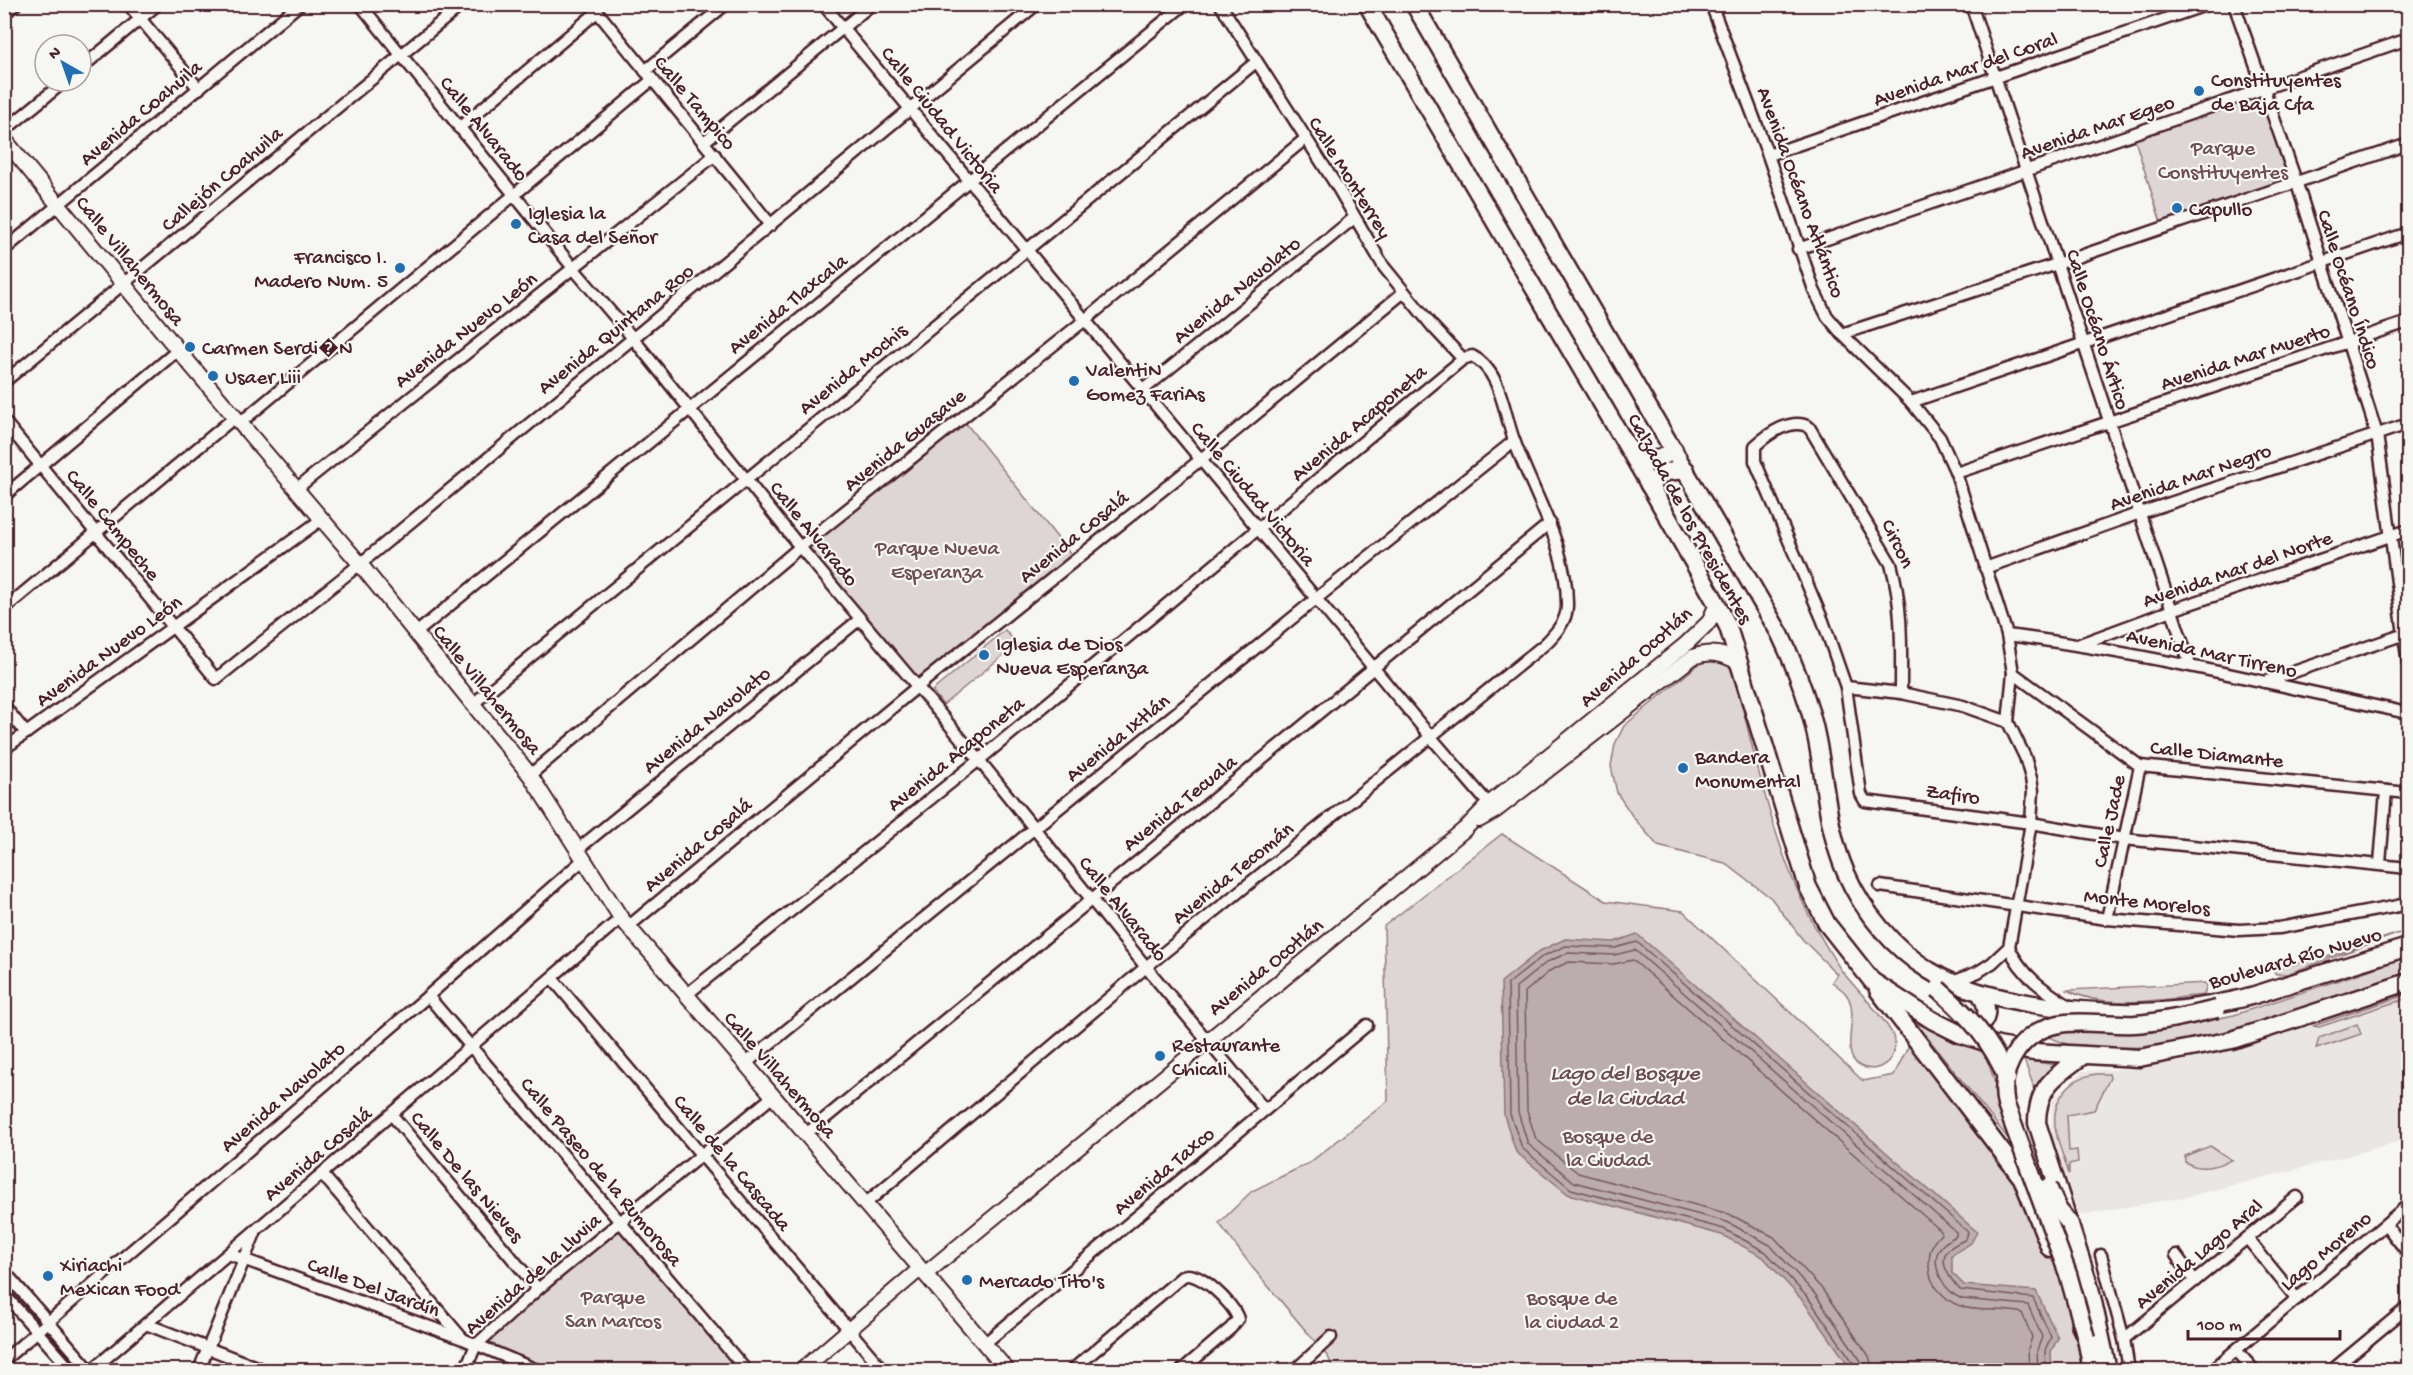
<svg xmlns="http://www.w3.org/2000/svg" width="2413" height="1375" font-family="'Gochi Hand',sans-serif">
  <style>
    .built { fill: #e9e6e3 }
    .green { fill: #ddd6d5; stroke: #947a80; stroke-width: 1.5 }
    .water { fill: #bbadae; stroke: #8e747a; stroke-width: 1.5 }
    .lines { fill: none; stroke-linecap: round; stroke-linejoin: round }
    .shore { stroke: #77585f; stroke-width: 1.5 }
    .minor-casing { stroke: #4a1f2b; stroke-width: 15 }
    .major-casing { stroke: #4a1f2b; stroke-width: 18 }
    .highway-casing { stroke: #4a1f2b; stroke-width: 21 }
    .minor { stroke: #f6f6f2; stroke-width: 10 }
    .major { stroke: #f6f6f2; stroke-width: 14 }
    .highway { stroke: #f6f6f2; stroke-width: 16 }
    .highway-bridge-casing { stroke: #4a1f2b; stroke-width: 21; stroke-linecap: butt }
    .highway-bridge { stroke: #f6f6f2; stroke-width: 16 }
    .poi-dot { fill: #1f6fb2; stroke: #f6f6f2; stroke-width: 2 }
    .labels { text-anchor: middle; stroke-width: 4.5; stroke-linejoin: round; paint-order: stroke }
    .street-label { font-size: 21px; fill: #4a1f2b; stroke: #f6f6f2 }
    .poi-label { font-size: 21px; fill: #4a1f2b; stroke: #f6f6f2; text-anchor: start }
    .park-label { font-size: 21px; fill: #6f4d56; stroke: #f6f6f2 }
    .water-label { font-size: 22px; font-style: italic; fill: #6c4a52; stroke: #f6f6f2 }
  </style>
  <rect width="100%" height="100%" fill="#f6f6f2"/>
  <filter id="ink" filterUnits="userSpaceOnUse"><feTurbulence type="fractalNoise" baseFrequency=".0167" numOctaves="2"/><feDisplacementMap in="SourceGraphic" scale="12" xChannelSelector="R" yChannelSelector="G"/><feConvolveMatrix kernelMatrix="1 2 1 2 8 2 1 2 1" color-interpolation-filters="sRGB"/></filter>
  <g filter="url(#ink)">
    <!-- built -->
    <polygon class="built" points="2408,981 2408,1139 2313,1165 2190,1196 2079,1215 2051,1137 2052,1101 2083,1071 2127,1069"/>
    <!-- green -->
    <g class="green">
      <polygon points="2267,94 2297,184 2163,229 2134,137"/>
      <polygon points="964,421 1076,561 920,690 803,549"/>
      <polygon points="1005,630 1017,644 943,705 932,691"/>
      <path d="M1705,659H1722L1732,666C1755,754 1772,846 1815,927C1823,941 1832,957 1841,970C1853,986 1890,1022 1894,1039C1899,1058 1878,1076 1860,1066C1837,1053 1862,1014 1846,994C1842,989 1836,985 1832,982L1837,974L1803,940L1771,898L1725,863L1658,846L1633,817L1617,793L1611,766L1615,744L1624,726Z"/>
      <polygon points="1502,834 1606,901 1683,911 1863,1081 1894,1075 1909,1045 2020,1183 2066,1280 2082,1370 1334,1370 1328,1357 1252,1267 1219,1223 1252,1191 1309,1163 1388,1101 1384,926"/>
      <polygon points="2408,930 2287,974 2276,974 2272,969 2324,958"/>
      <polygon points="2408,957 2408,972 2227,1034 2179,1043 2149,1047 2095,1048 2069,1045 2038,1033 2035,1025 2040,1020 2122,1027 2200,1022 2234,1015"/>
      <path d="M2207,983L2204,995C2160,999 2108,1011 2067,990Z"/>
      <polygon points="2408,994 2408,998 2319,1027 2313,1026"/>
      <polygon points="1916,1023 1985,1053 2018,1151"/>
      <polygon points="2357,1024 2361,1034 2316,1049 2319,1038"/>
      <polygon points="2024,1060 2063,1066 2039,1101"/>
      <path d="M2096,1074H2109L2110,1078L2094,1110L2067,1115L2069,1151L2077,1150L2078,1162L2069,1164V1174C2061,1147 2044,1117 2064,1092C2073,1080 2081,1077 2096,1074Z"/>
      <path d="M2210,1146L2232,1160C2215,1166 2202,1172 2185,1162V1156Z"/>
      <polygon points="619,1224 743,1370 546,1370 485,1344 540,1292"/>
    </g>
    <!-- water -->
    <polygon class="water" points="1637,934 1977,1232 1971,1243 1952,1255 1952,1273 1964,1285 2036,1291 2058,1338 2051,1352 2052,1370 1852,1370 1804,1302 1763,1257 1722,1235 1568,1194 1516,1152 1504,1115 1501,982 1540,951 1565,939 1614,942"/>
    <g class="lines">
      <!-- shore -->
      <g class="shore">
        <path d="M1856,1370L1855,1365L1809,1299L1766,1252L1724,1229L1571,1189L1522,1148L1510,1114L1508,984L1543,956L1566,946L1615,948L1637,942L1968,1232L1966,1239C1961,1242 1953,1245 1949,1249C1936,1261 1952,1281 1960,1290L2033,1298L2051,1337L2045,1351L2046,1370"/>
        <path d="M1864,1370L1861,1361L1815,1294L1770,1245L1727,1222L1574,1182L1528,1144L1518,1112L1516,987L1547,962L1568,953L1614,955L1635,950L1956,1232V1236C1951,1239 1944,1242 1940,1248C1929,1265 1945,1294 1963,1299L2028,1305L2042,1337L2037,1350L2038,1370"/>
        <path d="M1873,1370L1869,1356L1822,1289L1774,1237L1729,1214L1578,1173L1536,1139L1527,1111L1525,992L1551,970L1569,962L1614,964L1633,960L1941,1231V1234C1930,1244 1929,1253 1929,1267C1930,1280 1934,1286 1943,1295C1964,1317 1995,1306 2022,1313L2032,1337L2028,1349L2029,1370"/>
      </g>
      <!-- minor casing -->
      <g class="minor-casing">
        <g id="minor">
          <polyline points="128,4 199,89"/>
          <polyline points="360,4 574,269 632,337 800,547 979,760 1146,967 1265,1110"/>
          <polyline points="591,4 771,225"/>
          <polyline points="823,4 1430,736 1493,809"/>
          <polyline points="1220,4 1338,188 1384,267 1433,327 1463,359"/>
          <polyline points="1711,4 1768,155 1814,290 1827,316 1842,334 1911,402 1940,438 1956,473 2007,635 2013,673 2008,722 2025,757 2031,778 2033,791 2031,823 2009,947 1992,963 1978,972 1953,982"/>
          <polyline points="1971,4 2190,665"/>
          <polyline points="2234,4 2297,184 2377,434 2408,664"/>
          <polyline points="4,14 16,4"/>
          <polyline points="81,68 158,4"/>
          <polyline points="645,71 726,4"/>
          <polyline points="459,128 597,12"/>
          <polyline points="4,131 65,81"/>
          <polyline points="704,142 872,4"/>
          <polyline points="1768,155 2209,4"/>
          <polyline points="1798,249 2408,39"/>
          <polyline points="4,250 300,4"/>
          <polyline points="1842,334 2057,264 2408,144"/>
          <polyline points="4,382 463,4"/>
          <polyline points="1143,390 1354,218"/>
          <polyline points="1911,402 2408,233"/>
          <polyline points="4,421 216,679 360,564 1037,4"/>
          <polyline points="240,423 652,80"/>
          <polyline points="1956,473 2408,322"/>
          <polyline points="296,489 715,155"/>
          <polyline points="4,496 178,350"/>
          <polyline points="1985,568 2140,513 2408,424"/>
          <polyline points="4,609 235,417"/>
          <polyline points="416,633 1185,4"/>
          <path d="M2007,635C2142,652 2275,685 2408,713"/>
          <polyline points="2080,644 2172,610 2408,530"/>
          <polyline points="2013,673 2140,766 2408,793"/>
          <polyline points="2264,682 2408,633"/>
          <polyline points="1846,687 1901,693 1963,706 2008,722"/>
          <path d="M1901,693C1901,649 1903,606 1891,564L1809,427C1792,417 1768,434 1755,446V461L1823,621L1846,687L1861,794L1865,801L2031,823L2124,839L2408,868"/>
          <polyline points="474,703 1256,62"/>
          <polyline points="4,706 26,733"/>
          <polyline points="4,749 322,519"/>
          <polyline points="530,775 800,547 1085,320 1305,139"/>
          <polyline points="577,850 860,619"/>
          <polyline points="2380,863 2386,791"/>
          <polyline points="1880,886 2107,919 2239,930 2279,928 2398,906 2408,902"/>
          <polyline points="2107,919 2140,766"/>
          <polyline points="629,926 917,687 1200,460 1404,292"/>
          <path d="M2009,947C2021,975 2044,990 2069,1006"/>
          <polyline points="552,978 883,1370"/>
          <path d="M686,995L979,760L1463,359L1472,356C1501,370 1504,414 1514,440C1533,494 1568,546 1567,606C1567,621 1555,634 1545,644L1146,967L865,1204"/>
          <polyline points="428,996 746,1370"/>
          <polyline points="745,1064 1317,598 1514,441"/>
          <polyline points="392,1115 538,1289"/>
          <polyline points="806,1134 1550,523"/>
          <polyline points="322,1174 462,1338"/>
          <polyline points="2386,1225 2408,1253"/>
          <polyline points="2247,1238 2297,1299"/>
          <polyline points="229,1254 463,1339 537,1370"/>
          <polyline points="2101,1255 2124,1339 2129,1370"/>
          <polyline points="2176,1255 2195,1281"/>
          <polyline points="4,1271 90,1370"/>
          <polyline points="4,1294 71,1370"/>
          <polyline points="146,1324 264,1370"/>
          <polyline points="2124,1339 2297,1197"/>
          <polyline points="984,1344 1367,1025"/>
          <polyline points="2236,1350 2254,1370"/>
          <polyline points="4,1360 428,996 583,860"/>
          <polyline points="92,1370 621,918"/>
          <polyline points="199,1370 255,1233"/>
          <polyline points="465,1370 476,1345 538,1289 772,1097"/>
          <path d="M1072,1370L1183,1276C1198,1269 1234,1304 1238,1319L1231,1328L1182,1370"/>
          <polyline points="1295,1370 1331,1337"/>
          <polyline points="2212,1370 2408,1205"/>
          <polyline points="2332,1370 2408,1307"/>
        </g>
      </g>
      <!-- major casing -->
      <g class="major-casing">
        <g id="major">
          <polyline points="4,139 178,350 360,564 530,775 621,918 1007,1370"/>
          <path d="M1479,820L1495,811L1693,657C1711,650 1724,654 1740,663"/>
          <polyline points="925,1274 1465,829 1489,804 1685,645 1709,622 1717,604"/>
          <polyline points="802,1370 920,1269"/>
        </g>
      </g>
      <!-- highway casing -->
      <g class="highway-casing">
        <g id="highway">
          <polyline points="1367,4 1638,465 1717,604 1728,627 1808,887 1827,924 1872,981 1932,1020 1960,1034 1998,1046 2034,1052 2139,1058 2232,1040 2408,982"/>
          <path d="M1414,4L1780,634C1796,668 1810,703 1817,740C1826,785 1827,830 1846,873C1863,912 1893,948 1930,971C1961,990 1998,998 2033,1004C2102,1015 2166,1016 2235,1000C2254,996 2273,989 2292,983C2331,971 2370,959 2408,947"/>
          <polyline points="1638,465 1660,458 1674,450"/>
          <polyline points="1649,485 1666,472 1686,470"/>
          <polyline points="1878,990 2022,1178 2050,1248"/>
          <path d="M1965,1033C1987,1026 1992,1013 1980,993"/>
          <path d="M2084,1055C2056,1075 2037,1086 2037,1123L2090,1288L2108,1370"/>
          <polyline points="2080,1325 2086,1338 2092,1370"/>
        </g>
      </g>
      <!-- minor -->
      <use href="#minor" class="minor"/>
      <!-- major -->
      <use href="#major" class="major"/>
      <!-- highway -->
      <use href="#highway" class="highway"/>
      <!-- highway-bridge casing -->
      <g class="highway-bridge-casing">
        <g id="highway-bridge">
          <path d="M1938,989C1968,1015 1992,1041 2007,1079"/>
          <polyline points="2048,1187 2058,1209 2070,1224"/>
          <path d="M2086,1338L2068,1274L2006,1105C1997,1066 2024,1027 2066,1023C2089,1021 2112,1025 2135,1024C2163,1022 2190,1015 2217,1009"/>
        </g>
      </g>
      <!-- highway-bridge -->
      <use href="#highway-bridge" class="highway-bridge"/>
    </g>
  </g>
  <!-- markers -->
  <g class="poi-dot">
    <circle cx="2199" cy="91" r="6"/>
    <circle cx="2177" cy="208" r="6"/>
    <circle cx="516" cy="224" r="6"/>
    <circle cx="400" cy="268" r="6"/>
    <circle cx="190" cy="347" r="6"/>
    <circle cx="213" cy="376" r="6"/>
    <circle cx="1074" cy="381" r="6"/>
    <circle cx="984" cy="655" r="6"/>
    <circle cx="1683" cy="768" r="6"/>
    <circle cx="1160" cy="1056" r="6"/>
    <circle cx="48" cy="1276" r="6"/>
    <circle cx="967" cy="1280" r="6"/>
  </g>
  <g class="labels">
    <!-- street labels -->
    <g class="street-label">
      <text transform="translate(1965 68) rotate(-19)" y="7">Avenida Mar del Coral</text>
      <text transform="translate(696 102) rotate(50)" y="7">Calle Tampico</text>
      <text transform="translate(140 112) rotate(-40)" y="7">Avenida Coahuila</text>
      <text transform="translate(943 119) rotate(51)" y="7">Calle Ciudad Victoria</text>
      <text transform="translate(2097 126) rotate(-19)" y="7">Avenida Mar Egeo</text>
      <text transform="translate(485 128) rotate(51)" y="7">Calle Alvarado</text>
      <text transform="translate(1351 177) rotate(58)" y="7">Calle Monterrey</text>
      <text transform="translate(221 178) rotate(-40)" y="7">Callejón Coahuila</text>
      <text transform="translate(1802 192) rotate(70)" y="7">Avenida Océano Atlántico</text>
      <text transform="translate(131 260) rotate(51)" y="7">Calle Villahermosa</text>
      <text transform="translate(1236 289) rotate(-39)" y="7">Avenida Navolato</text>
      <text transform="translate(2350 289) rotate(72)" y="7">Calle Océano Índico</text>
      <text transform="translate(787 303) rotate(-39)" y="7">Avenida Tlaxcala</text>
      <text transform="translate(615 328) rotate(-39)" y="7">Avenida Quintana Roo</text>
      <text transform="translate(465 329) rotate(-38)" y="7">Avenida Nuevo León</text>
      <text transform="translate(2099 329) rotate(72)" y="7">Calle Océano Ártico</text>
      <text transform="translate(2245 356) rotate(-18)" y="7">Avenida Mar Muerto</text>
      <text transform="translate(852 368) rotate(-39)" y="7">Avenida Mochis</text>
      <text transform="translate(1358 422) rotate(-40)" y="7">Avenida Acaponeta</text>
      <text transform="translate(904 439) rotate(-39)" y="7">Avenida Guasave</text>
      <text transform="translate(2190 476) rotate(-19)" y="7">Avenida Mar Negro</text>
      <text transform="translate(1254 493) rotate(50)" y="7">Calle Ciudad Victoria</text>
      <text transform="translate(1691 518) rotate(61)" y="7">Calzada de los Presidentes</text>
      <text transform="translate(114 524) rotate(51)" y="7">Calle Campeche</text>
      <text transform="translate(815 533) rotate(51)" y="7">Calle Alvarado</text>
      <text transform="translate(1073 536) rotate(-39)" y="7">Avenida Cosalá</text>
      <text transform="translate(1899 543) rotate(64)" y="7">Circon</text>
      <text transform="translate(2237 568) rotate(-19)" y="7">Avenida Mar del Norte</text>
      <text transform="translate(108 650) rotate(-36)" y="7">Avenida Nuevo León</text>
      <text transform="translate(2212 652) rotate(12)" y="7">Avenida Mar Tirreno</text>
      <text transform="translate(1635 656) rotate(-41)" y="7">Avenida Ocotlán</text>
      <text transform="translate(488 689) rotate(51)" y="7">Calle Villahermosa</text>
      <text transform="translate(706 719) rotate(-39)" y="7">Avenida Navolato</text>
      <text transform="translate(1117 737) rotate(-39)" y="7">Avenida Ixtlán</text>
      <text transform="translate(955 753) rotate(-39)" y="7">Avenida Acaponeta</text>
      <text transform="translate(2217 753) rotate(6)" y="7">Calle Diamante</text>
      <text transform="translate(1953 793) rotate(8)" y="7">Zafiro</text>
      <text transform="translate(1179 802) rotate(-39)" y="7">Avenida Tecuala</text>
      <text transform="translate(2108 821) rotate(-78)" y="7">Calle Jade</text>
      <text transform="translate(697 844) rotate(-40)" y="7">Avenida Cosalá</text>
      <text transform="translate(1232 872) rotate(-39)" y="7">Avenida Tecomán</text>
      <text transform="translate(2147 901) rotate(6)" y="7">Monte Morelos</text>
      <text transform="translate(1124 908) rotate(51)" y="7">Calle Alvarado</text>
      <text transform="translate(2295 957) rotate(-16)" y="7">Boulevard Río Nuevo</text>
      <text transform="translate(1265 966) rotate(-39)" y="7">Avenida Ocotlán</text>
      <text transform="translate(781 1074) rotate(49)" y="7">Calle Villahermosa</text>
      <text transform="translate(282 1096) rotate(-41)" y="7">Avenida Navolato</text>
      <text transform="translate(317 1153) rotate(-40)" y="7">Avenida Cosalá</text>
      <text transform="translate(733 1162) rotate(50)" y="7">Calle de la Cascada</text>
      <text transform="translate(1163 1170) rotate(-40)" y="7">Avenida Taxco</text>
      <text transform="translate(602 1171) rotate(50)" y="7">Calle Paseo de la Rumorosa</text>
      <text transform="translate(468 1176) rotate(50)" y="7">Calle De las Nieves</text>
      <text transform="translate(2325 1250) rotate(-40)" y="7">Lago Moreno</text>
      <text transform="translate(2198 1253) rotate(-40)" y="7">Avenida Lago Aral</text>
      <text transform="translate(532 1273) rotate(-41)" y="7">Avenida de la Lluvia</text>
      <text transform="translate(374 1286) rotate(20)" y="7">Calle Del Jardín</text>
    </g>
    <!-- poi labels -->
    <g class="poi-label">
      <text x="2211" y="86">Constituyentes<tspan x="2211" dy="24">de Baja Cfa</tspan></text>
      <text x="2189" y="215">Capullo</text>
      <text x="528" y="219">Iglesia la<tspan x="528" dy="24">Casa del Señor</tspan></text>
      <text x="388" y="263" text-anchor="end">Francisco I.<tspan x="388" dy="24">Madero Num. 5</tspan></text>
      <text x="202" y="354">Carmen Serdi�N</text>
      <text x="1086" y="376">ValentiN<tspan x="1086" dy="24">Gomez FariAs</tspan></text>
      <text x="225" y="383">Usaer Liii</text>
      <text x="996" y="650">Iglesia de Dios<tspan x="996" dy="24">Nueva Esperanza</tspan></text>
      <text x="1695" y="763">Bandera<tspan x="1695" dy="24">Monumental</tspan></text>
      <text x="1172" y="1051">Restaurante<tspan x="1172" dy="24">Chicali</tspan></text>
      <text x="60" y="1271">Xiriachi<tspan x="60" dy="24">Mexican Food</tspan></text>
      <text x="979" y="1287">Mercado Tito's</text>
    </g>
    <!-- park labels -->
    <g class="park-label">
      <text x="2223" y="154">Parque<tspan x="2223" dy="24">Constituyentes</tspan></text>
      <text x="937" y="554">Parque Nueva<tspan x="937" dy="24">Esperanza</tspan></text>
      <text x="1608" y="1142">Bosque de<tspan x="1608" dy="24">la Ciudad</tspan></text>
      <text x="613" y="1303">Parque<tspan x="613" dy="24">San Marcos</tspan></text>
      <text x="1572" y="1304">Bosque de<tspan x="1572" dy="24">la ciudad 2</tspan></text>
    </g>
    <!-- water labels -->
    <g class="water-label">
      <text x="1625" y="1079">Lago del Bosque<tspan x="1625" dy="25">de la Ciudad</tspan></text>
    </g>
  </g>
  <!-- margin -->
  <rect width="2413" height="1375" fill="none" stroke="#f6f6f2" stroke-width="24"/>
  <rect x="12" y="12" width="2389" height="1351" fill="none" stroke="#4a1f2b" stroke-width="2" filter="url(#ink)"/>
  <!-- north arrow -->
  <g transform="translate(63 63) rotate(320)"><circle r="28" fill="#f6f6f2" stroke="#b1a0a2" stroke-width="1.5"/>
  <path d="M0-4.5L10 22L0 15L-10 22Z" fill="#1f6fb2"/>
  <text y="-9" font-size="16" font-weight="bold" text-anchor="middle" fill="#4a1f2b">N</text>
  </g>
  <!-- scale -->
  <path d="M2188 1330v9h152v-9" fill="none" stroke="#4a1f2b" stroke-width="3"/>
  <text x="2197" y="1330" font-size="18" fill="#4a1f2b" stroke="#f6f6f2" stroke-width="4.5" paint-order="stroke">100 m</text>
</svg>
